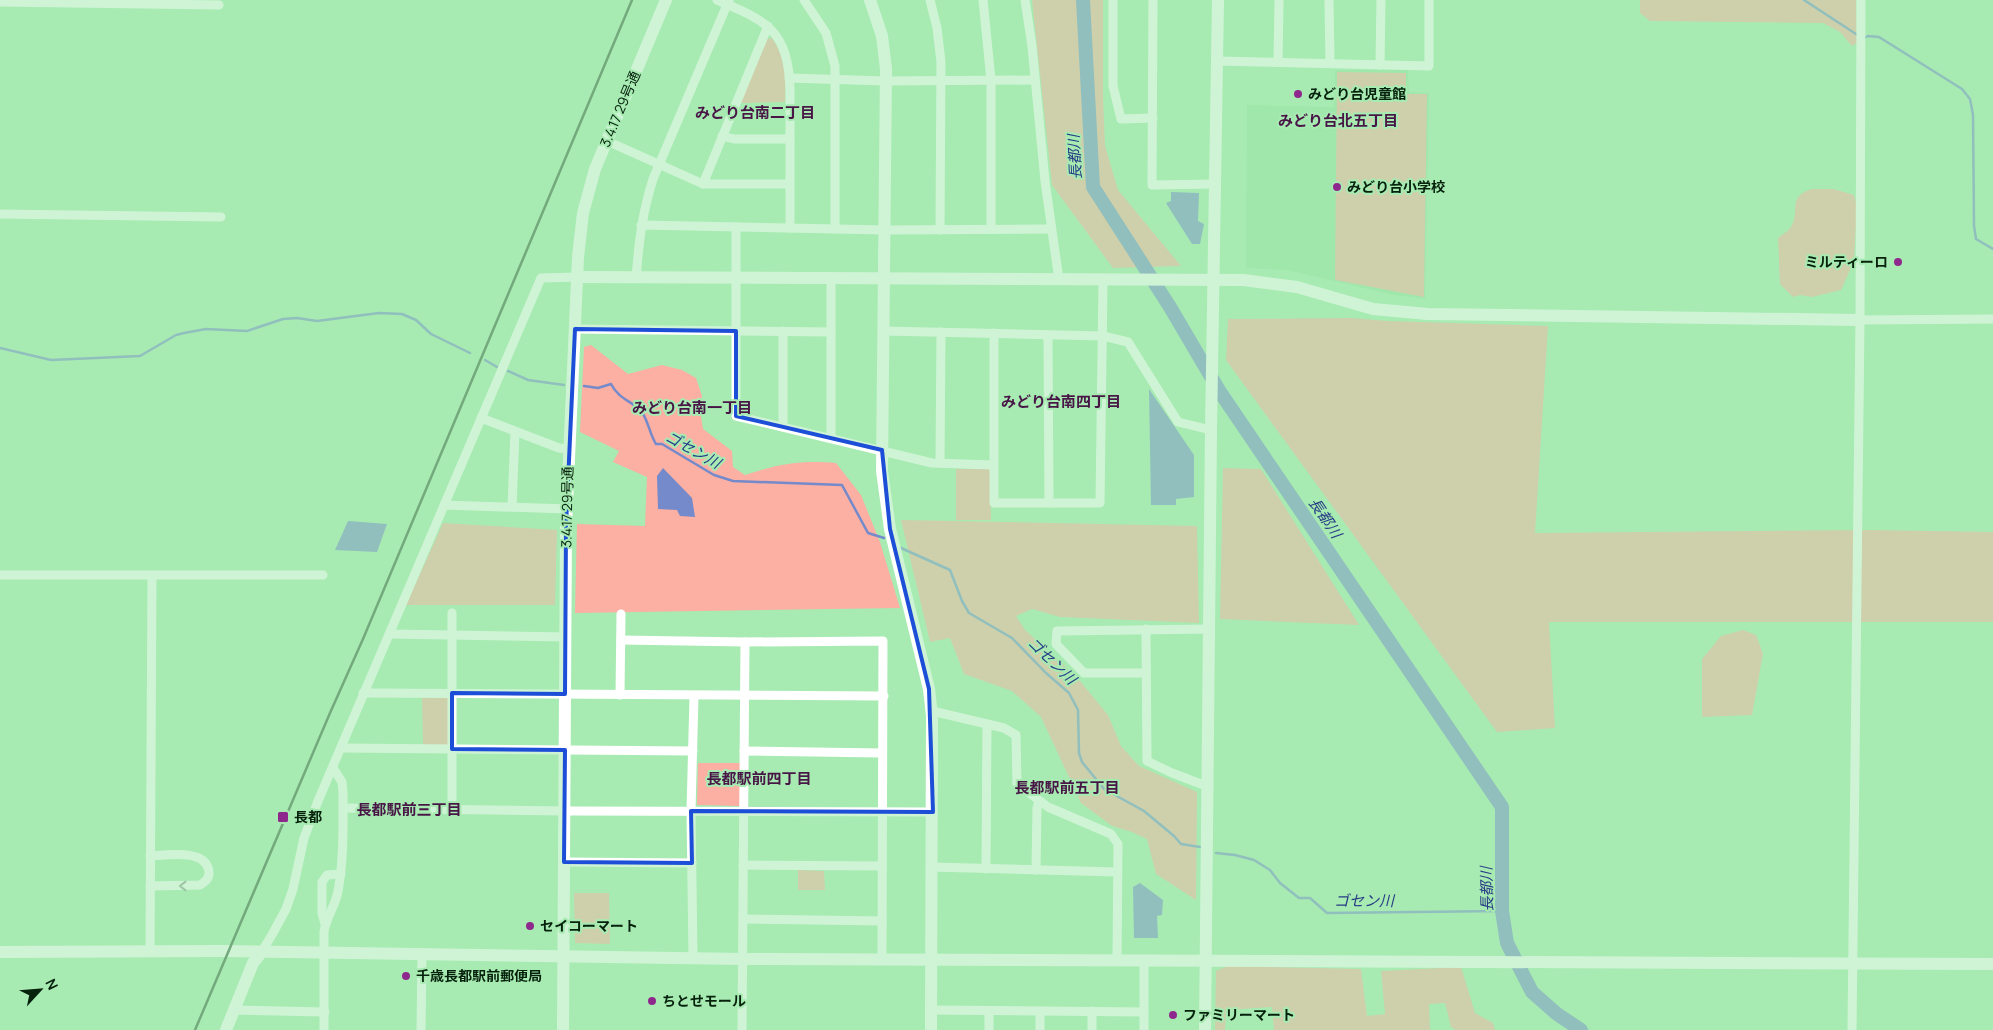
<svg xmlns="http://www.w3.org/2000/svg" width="1993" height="1030" font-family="Manrope,'Noto Sans JP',sans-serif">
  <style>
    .built { fill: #98e2a4 }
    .green { fill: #fcafa3 }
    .water { fill: #748aca }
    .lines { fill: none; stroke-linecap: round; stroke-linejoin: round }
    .stream { stroke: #748aca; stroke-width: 2.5 }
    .river { stroke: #748aca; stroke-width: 14 }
    .street { stroke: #fff; stroke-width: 9 }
    .secondary { stroke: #fff; stroke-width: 12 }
    .rail { stroke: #335a3b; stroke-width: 2.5 }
    .oneway { stroke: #8f9b92 }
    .marked { fill: none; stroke: #1d4ed8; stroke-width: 4; stroke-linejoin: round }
    .poi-dot { fill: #8f288d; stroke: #a7ebb2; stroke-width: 2 }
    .labels { text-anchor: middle; stroke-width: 4; stroke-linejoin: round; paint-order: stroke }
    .poi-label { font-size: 14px; font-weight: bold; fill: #06210c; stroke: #a7ebb2; text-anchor: start }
    .street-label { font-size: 14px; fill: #06210c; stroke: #a7ebb2 }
    .neighbourhood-label { font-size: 15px; font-weight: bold; fill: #481646; stroke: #a7ebb2 }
    .water-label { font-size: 15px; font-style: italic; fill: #273a86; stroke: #a7ebb2 }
  </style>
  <rect width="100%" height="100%" fill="#a7ebb2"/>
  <!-- built -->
  <polygon class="built" points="1335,70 1408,70 1409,92 1429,93 1425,299 1394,295 1287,270 1246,268 1247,105 1334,107"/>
  <!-- green -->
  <g class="green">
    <polygon points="1032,0 1103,0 1103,97 1105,146 1118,190 1181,266 1113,268 1052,185"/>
    <polygon points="1640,0 1856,0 1857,43 1852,46 1840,32 1823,23 1650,21 1640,13"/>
    <path d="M772,38C788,63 786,74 785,102L739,103L767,39Z"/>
    <polygon points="1337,72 1406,73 1406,94 1427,94 1424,297 1335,280"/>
    <path d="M1812,189H1834L1854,195L1857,206L1854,261L1841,290L1812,297L1800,295L1793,297L1780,284L1778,238C1782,235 1788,231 1791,227C1801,210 1786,197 1812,189Z"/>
    <polygon points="1351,318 1387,321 1548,326 1535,533 1867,530 1993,532 1993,622 1549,622 1555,728 1497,732 1226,360 1228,319"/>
    <path d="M591,345L628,374L662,365L682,370L696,378L702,396L700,410L703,429L732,451L733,467L745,475C778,464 801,460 836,463L861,495L880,542L900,608L575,613L577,524L645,526L647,477L613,462L619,451L580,432L584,347Z"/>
    <polygon points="1223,468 1261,469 1359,625 1220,619"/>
    <polygon points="956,469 990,469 991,520 956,520"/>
    <polygon points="901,520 1197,526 1199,623 1060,617 1032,609 1016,616 1025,630 1075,675 1108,715 1121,746 1139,766 1197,792 1196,900 1156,874 1147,839 1132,832 1112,826 1081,803 1041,717 1012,691 964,674 950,638 930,642"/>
    <polygon points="443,523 557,530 555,605 406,605"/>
    <polygon points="1743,630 1756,635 1763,654 1752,715 1702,717 1702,659 1721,636"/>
    <polygon points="422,698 448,698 448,745 423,745"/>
    <polygon points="698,763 740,763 740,806 697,805"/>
    <polygon points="798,870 824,871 825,890 798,890"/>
    <polygon points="574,893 609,893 610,944 575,943"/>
    <polygon points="1228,966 1361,969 1367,1016 1385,1014 1381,971 1461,967 1475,1013 1493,1023 1495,1030 1456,1030 1451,1027 1445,1003 1429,1004 1430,1030 1274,1030 1272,1007 1226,1010 1225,1030 1215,1030 1216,971"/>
  </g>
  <!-- water -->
  <g class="water">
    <polygon points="1171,192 1199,193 1198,221 1204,224 1200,244 1192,244 1166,203 1171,201"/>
    <polygon points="1149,389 1194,455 1194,497 1176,499 1176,505 1151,505"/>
    <polygon points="663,468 692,498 695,517 680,516 677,510 658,509 657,476"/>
    <polygon points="348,521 387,524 377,552 335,550"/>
    <polygon points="1140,883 1163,900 1162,915 1157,916 1158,938 1134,938 1133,887"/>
  </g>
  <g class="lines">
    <!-- stream -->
    <g class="stream">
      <polyline points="1804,0 1859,36"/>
      <polyline points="1864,38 1868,36 1879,37 1962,89 1970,99 1973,115 1974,226 1976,239 1993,249"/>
      <polyline points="0,348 51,360 140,356 176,335 184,333 206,329 247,331 283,319 297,318 317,321 379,313 402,314 416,320 431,334 470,353"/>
      <polyline points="485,360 497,367"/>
      <polyline points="508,371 528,380 564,385"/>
      <path d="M584,386L598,388L611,384C619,399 630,400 641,411C647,417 650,435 656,444H662L714,475L733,481L842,485L868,533L884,538"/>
      <polyline points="901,548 950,570 962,601 969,613 1012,638 1046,673 1069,693 1078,710 1079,753 1082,762 1104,789 1144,811 1174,836 1181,844 1200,847"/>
      <polyline points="1216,853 1235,855 1254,860 1270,870 1280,883 1299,898 1310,898 1327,913 1502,911"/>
    </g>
    <!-- river -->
    <polyline class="river" points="1083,0 1093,187 1170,307 1220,392 1502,807 1502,911 1507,943 1532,992 1557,1014 1581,1030"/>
    <!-- street -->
    <g class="street">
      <path d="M717,0C767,21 788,30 790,89V228"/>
      <polyline points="804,0 826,33 835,66 835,229"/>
      <polyline points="930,0 937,28 941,62 940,230"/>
      <polyline points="983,0 991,80 991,229"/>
      <polyline points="1025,0 1032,46 1045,181 1059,280"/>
      <polyline points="1113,0 1113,86 1121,119 1153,118"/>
      <polyline points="1153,0 1152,185 1215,184"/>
      <polyline points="1329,0 1330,63"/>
      <polyline points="0,2 219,5"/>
      <polyline points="1217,61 1429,66 1429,0"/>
      <polyline points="1278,62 1279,0"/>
      <polyline points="1380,65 1381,0"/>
      <polyline points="789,78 886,81 1035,80"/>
      <polyline points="722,136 734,139 790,139"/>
      <polyline points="607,141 703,184 790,184"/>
      <polyline points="703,184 768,26"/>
      <polyline points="0,214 221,217"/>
      <polyline points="641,225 885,230 1051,229"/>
      <polyline points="736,227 736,416 932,463 993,465"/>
      <path d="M636,278C639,241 642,214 653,179L729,0"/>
      <polyline points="831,279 831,438"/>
      <polyline points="1860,320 1993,319"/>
      <polyline points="575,329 831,332"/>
      <polyline points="884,331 1103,336 1128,342 1178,422 1211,430"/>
      <polyline points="994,333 994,503 1100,503 1103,281"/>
      <polyline points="1048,335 1049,503"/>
      <polyline points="481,418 559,448 569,449"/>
      <polyline points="783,427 783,331"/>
      <polyline points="940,463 941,332"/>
      <polyline points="444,505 567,509"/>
      <polyline points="512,507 515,431"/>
      <polyline points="0,575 323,575"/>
      <polyline points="452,613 452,809"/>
      <polyline points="1146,629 1147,761 1172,773 1209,787"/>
      <polyline points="389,634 566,637"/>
      <polyline points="621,640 745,642 883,641 882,958"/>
      <polyline points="1146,673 1084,673 1056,644 1057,631 1210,629"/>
      <polyline points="363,693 884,696"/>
      <polyline points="620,695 621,614"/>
      <polyline points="932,711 1004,728 1016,735 1017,784 1048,807 1111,834 1118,844 1117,960"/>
      <polyline points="341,748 693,751"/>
      <polyline points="744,751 882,753"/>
      <polyline points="343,808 565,811 933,812"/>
      <polyline points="564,862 692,863"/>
      <polyline points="743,865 882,866"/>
      <polyline points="932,867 1117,872"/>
      <polyline points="986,869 987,724"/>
      <polyline points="1036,870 1037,808 1039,801"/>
      <path d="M150,886L200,885C205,882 209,879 209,873C208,848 167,855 150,856"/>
      <polyline points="743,919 882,921"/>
      <polyline points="325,924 322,913 322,882 327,875 341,874"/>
      <polyline points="150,952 152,575"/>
      <polyline points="261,953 273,933 286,909 293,889 304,838 318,801 541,278 577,277"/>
      <polyline points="693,957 691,811 694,696"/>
      <polyline points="234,1010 325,1012"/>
      <polyline points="931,1010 1144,1012"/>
      <path d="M324,1030V932C326,917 336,905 338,891C344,859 343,825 343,792L342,782L333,768"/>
      <polyline points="421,1030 422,954"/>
      <polyline points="742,1030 745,642"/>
      <polyline points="989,1030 989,1011"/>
      <polyline points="1040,1030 1040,1011"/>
      <polyline points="1092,1030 1092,1011"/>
      <polyline points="1144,1030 1144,960"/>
      <polyline points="1852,1030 1860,320 1861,0"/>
    </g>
    <!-- secondary -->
    <g class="secondary">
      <polyline points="870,0 882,36 886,69 882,471 890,529 929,689 932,716 931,1030"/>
      <polyline points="577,277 1243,280 1297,287 1373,309 1428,314 1860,320"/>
      <polyline points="0,952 224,951 743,959 1993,964"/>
      <polyline points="226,1030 253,963 261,953"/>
      <polyline points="563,1030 566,526 578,257 583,213 595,169 666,0"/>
      <polyline points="1205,1030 1211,430 1218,0"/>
    </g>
    <!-- rail -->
    <polyline class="rail" points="195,1030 330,713 363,639 632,0"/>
  </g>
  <!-- one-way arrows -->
  <defs><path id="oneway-chevron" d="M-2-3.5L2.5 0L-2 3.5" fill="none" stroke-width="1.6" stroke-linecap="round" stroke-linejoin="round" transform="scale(1.25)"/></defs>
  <use class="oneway" href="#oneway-chevron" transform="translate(183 886) rotate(180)"/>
  <!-- marked area -->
  <path d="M0 0H1993V1030H0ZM575,329L736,331V416L882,450L890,529L929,689L933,812L691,811L692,863L564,862L565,750L452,749V693L565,694L566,526Z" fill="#a7ebb2" fill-opacity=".55" fill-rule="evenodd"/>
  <path class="marked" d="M575,329L736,331V416L882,450L890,529L929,689L933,812L691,811L692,863L564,862L565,750L452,749V693L565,694L566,526Z"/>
  <!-- markers -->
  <g class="poi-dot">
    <circle cx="1298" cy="94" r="5"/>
    <circle cx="1337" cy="187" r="5"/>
    <circle cx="1898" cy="262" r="5"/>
    <rect x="277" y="811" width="12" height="12" rx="2.5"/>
    <circle cx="530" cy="926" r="5"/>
    <circle cx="406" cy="976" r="5"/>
    <circle cx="652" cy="1001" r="5"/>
    <circle cx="1173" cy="1015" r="5"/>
  </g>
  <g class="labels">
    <!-- poi labels -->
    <g class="poi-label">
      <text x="1308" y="99">みどり台児童館</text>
      <text x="1347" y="192">みどり台小学校</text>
      <text x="1888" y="267" text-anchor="end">ミルティーロ</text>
      <text x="294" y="822">長都</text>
      <text x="540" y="931">セイコーマート</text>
      <text x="416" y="981">千歳長都駅前郵便局</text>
      <text x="662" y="1006">ちとせモール</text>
      <text x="1183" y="1020">ファミリーマート</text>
    </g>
    <!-- street labels -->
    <g class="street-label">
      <text transform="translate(620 109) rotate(-67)" y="5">3.4.17 29号通</text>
      <text transform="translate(567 507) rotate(-89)" y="5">3.4.17 29号通</text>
    </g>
    <!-- neighbourhood labels -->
    <g class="neighbourhood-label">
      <text x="755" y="118">みどり台南二丁目</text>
      <text x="1338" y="126">みどり台北五丁目</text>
      <text x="1061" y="407">みどり台南四丁目</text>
      <text x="692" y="413">みどり台南一丁目</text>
      <text x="759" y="784">長都駅前四丁目</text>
      <text x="1067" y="793">長都駅前五丁目</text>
      <text x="409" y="815">長都駅前三丁目</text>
    </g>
    <!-- water labels -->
    <g class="water-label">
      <text transform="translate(1075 157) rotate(-93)" y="5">長都川</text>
      <text transform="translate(693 450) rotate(29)" y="5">ゴセン川</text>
      <text transform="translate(1325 518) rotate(56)" y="5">長都川</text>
      <text transform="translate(1052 661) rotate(44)" y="5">ゴセン川</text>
      <text transform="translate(1487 889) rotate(-91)" y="5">長都川</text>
      <text x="1364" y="906">ゴセン川</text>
    </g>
  </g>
  <!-- north arrow -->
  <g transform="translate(40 990) rotate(64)" stroke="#a7ebb2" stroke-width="4" paint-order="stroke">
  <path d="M0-4L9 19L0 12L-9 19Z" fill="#06210c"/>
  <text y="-8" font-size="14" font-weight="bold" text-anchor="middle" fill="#06210c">N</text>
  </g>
</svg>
